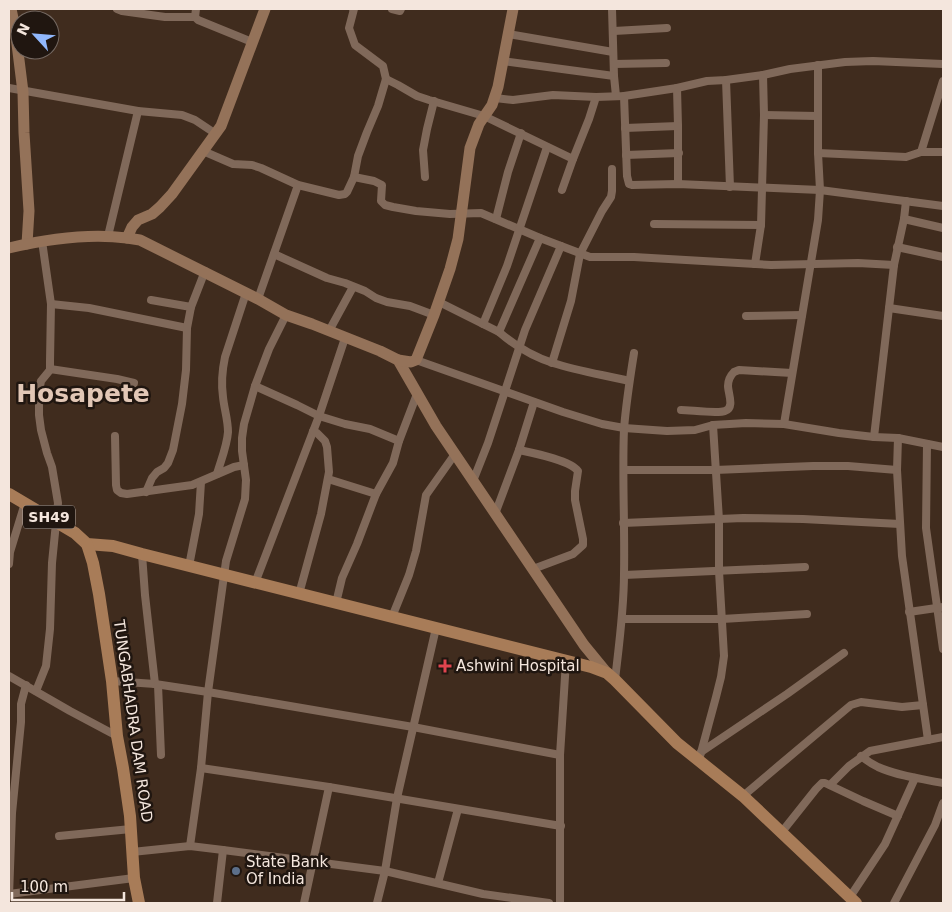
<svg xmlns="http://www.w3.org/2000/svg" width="952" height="912" font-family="'DejaVu Sans',sans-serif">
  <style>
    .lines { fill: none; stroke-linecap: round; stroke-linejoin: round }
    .street { stroke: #80695a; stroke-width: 8 }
    .secondary { stroke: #947259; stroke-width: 11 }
    .primary { stroke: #a87c58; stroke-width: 12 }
    .health-dot { fill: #e0444e; stroke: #201610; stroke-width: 2 }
    .service-dot { fill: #5c6f8a; stroke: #201610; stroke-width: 2 }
    .labels { text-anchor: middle; stroke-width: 5; stroke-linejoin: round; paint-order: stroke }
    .shield { fill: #201610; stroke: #b4a8a0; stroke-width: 1 }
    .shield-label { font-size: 14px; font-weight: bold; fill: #f4e6dd }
    .poi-label { font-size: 15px; fill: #f4e6dd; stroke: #201610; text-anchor: start }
    .street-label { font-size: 15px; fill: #f4e6dd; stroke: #201610 }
    .town-label { font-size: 25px; font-weight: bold; fill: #e2c7b6; stroke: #201610 }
  </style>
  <rect width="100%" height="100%" fill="#402c1e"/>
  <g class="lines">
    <!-- street -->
    <g class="street">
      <polyline points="117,9 122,11 165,17 195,17"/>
      <polyline points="196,9 195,17 198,20 252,42"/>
      <polyline points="392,9 400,11 401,9"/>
      <polyline points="612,9 614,76 616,96"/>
      <polyline points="614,31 667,28"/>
      <polyline points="508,34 613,52"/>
      <polyline points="502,61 614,76"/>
      <polyline points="614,64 666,63"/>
      <polyline points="386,79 398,85 417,96 429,100 484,116 573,159"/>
      <polyline points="726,80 730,187"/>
      <polyline points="9,88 138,111 182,115 195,120 216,134"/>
      <polyline points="677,88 678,126 678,184"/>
      <polyline points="624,96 627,176 629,184 632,185 678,184 820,190 943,206"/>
      <polyline points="495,98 513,100 553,95 596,97 624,96 677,88 707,81 726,80 763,75 790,69 845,62 873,61 943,64"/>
      <polyline points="764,115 817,116"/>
      <polyline points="625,128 678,126"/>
      <polyline points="203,151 233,164 252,165 261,168 298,185 339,195 345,194 347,192 354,177 358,156 367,132 378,106 386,79 383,66 355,45 349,28 354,9 353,9"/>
      <polyline points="921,152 943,81"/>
      <polyline points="818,153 906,157 921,152 943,152"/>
      <polyline points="626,155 679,153"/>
      <polyline points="354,177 374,181 382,185 381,201 385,205 393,207 416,211 450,214 481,213 540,238 590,257 634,257 771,265 858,263 894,265"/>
      <polyline points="425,177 423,150 427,129 434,101"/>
      <polyline points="562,190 573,159 589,119 596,97"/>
      <polyline points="496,219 508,172 521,133"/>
      <polyline points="904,219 943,228"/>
      <polyline points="654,224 761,225"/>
      <polyline points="108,236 138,111"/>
      <polyline points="897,247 943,257"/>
      <polyline points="274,254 327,278 345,283 365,291 376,298 387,302 410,306 434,315"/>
      <polyline points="755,264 761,225 762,189 764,115 763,75"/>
      <polyline points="258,299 298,185"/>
      <polyline points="151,300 191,307"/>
      <path d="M439,302L499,332C514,345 534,357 553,363C578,371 604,375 629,381"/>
      <polyline points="51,304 89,308 187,328"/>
      <polyline points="889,308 943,316"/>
      <polyline points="746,316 802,315"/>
      <polyline points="483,324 507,266 547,147"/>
      <polyline points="329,331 353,287"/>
      <polyline points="499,332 540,238"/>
      <polyline points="416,360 563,412 602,424 624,428 667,431 695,430 713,425 746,423 784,424 839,433 874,437 898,438 943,447"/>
      <polyline points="552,363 571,301 580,254 602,211 611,197 612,191 612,169"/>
      <polyline points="50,369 117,379 134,383"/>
      <polyline points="255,386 297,405 319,416 345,424 370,429 399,441"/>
      <path d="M681,410C690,410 718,414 725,411C735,408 728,393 728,386C728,380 730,376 734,372L739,370L792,373"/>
      <polyline points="784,424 818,220 820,190 818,153 818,65"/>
      <polyline points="115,436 116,485 117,490 121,493 127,494 192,485 234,467 244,465"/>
      <polyline points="874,437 894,265 904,219 906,201"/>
      <polyline points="898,438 897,470 902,556 928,740"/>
      <polyline points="927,444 926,528 943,649"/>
      <path d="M519,450C533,453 570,460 578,471L575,491V500L583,539V545L573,554L533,569"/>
      <polyline points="624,470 715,470 813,466 848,466 897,470"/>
      <path d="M217,474C221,460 227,446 228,432C228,420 224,408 223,397C221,383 222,371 225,357L246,293"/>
      <polyline points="328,479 376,494"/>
      <polyline points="473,481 488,443 525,330 561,246"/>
      <polyline points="146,492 152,478 157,472 164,468 168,463 173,450 182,404 186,370 187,328 191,307 205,271"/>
      <polyline points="495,514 519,450 534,402"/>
      <polyline points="623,523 743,518 803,519 900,524"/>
      <polyline points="142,554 145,595 155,684"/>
      <polyline points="9,564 10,552 25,503"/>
      <polyline points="189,566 199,514 201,482"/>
      <polyline points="624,575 805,567"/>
      <polyline points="255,583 319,416 345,338"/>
      <polyline points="299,594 321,514 329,472 327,447 325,441 317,433 313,431"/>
      <polyline points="336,603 342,578 357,544 376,494 393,463 399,441 417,394"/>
      <polyline points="909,612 943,607"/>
      <polyline points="392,617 409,575 416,551 426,495 455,454"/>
      <polyline points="622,619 722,619 807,614"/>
      <polyline points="9,676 70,711 117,736"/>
      <path d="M615,680C619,645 624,609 624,574C625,525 622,477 624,429C626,404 630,378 634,353"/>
      <polyline points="112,681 155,684 208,692 413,727 560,755"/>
      <polyline points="158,685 161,755"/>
      <polyline points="36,691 46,666 50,629 52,563 58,503 52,467 47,453 41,430 39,415 39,392 41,381 50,370 50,361 51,304 42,241"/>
      <polyline points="701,752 787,694 844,653"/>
      <path d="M861,756C866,760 872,764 878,767C898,776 922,779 943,783"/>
      <polyline points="699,760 716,697 721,677 724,656 719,571 719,520 713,425"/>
      <polyline points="201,768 329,787 561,826"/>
      <polyline points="830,785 849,766 870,751 943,737"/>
      <polyline points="743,796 776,768 851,705 861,702 902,707 923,705"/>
      <polyline points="781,833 816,789 822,783 825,783 863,801 898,816"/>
      <polyline points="59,836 131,829"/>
      <polyline points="190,846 201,768 208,692 226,561 245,499 246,480 242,451 242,438 244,424 255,386 269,349 286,315"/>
      <polyline points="132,852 190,846 223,850 385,871 483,894 549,903"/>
      <polyline points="438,883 458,809"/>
      <polyline points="9,894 134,878"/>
      <polyline points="9,896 12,813 21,722 21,704 26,685"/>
      <polyline points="850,897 885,844 915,778"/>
      <polyline points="217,903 223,850"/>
      <polyline points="304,903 329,787"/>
      <polyline points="377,903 385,871 397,798 436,628"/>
      <polyline points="560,903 560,755 566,661"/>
      <polyline points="894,903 935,825 943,803"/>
    </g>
    <!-- secondary -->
    <g class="secondary">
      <polyline points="11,9 15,28 23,92 24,133 29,211 27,244"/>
      <polyline points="127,238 140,240 258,299 286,315 312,324 380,351 398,360 436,426 584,645 607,673"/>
      <path d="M9,248C47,239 87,233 127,238L132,227L138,220L152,214L160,207L172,194L221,126L265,9"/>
      <polyline points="398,360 411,362 416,360 434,315 450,269 458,239 470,148 479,124 492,105 498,87 513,9"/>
    </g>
    <!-- primary -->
    <g class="primary">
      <polyline points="9,494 75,533 87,544 113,546 142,554 591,667 607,673 615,680 677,743 743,796 856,903"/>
      <polyline points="87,544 93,563 99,594 112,681 117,736 123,768 130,816 134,878 139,903"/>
    </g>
  </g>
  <!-- markers -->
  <path class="health-dot" d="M442.5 658.5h5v5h5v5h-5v5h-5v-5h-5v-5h5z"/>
  <circle class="service-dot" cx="236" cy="871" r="5"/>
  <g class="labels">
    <!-- shield labels -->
    <rect class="shield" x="23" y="505.5" width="52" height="23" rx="4"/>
    <g class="shield-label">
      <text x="49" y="522">SH49</text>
    </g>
    <!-- poi labels -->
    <g class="poi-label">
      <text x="456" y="671">Ashwini Hospital</text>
      <text x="246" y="867">State Bank<tspan x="246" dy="17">Of India</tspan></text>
    </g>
    <!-- street labels -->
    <g class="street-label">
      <text transform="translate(133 721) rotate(82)" y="5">TUNGABHADRA DAM ROAD</text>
    </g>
    <!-- town labels -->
    <g class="town-label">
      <text x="83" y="402">Hosapete</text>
    </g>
  </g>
  <!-- border -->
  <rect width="952" height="912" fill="none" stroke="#f4e6dd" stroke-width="20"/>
  <!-- north arrow -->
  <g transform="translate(35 35) rotate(296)"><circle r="24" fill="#201610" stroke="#756962"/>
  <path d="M0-4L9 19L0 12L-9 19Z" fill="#91b8fd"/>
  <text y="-8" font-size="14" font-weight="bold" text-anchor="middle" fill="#f4e6dd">N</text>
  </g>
  <!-- scale -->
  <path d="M12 892v8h112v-8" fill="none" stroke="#f4e6dd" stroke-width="2.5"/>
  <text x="20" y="892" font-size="15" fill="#f4e6dd" stroke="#201610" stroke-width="4" paint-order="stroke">100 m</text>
</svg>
